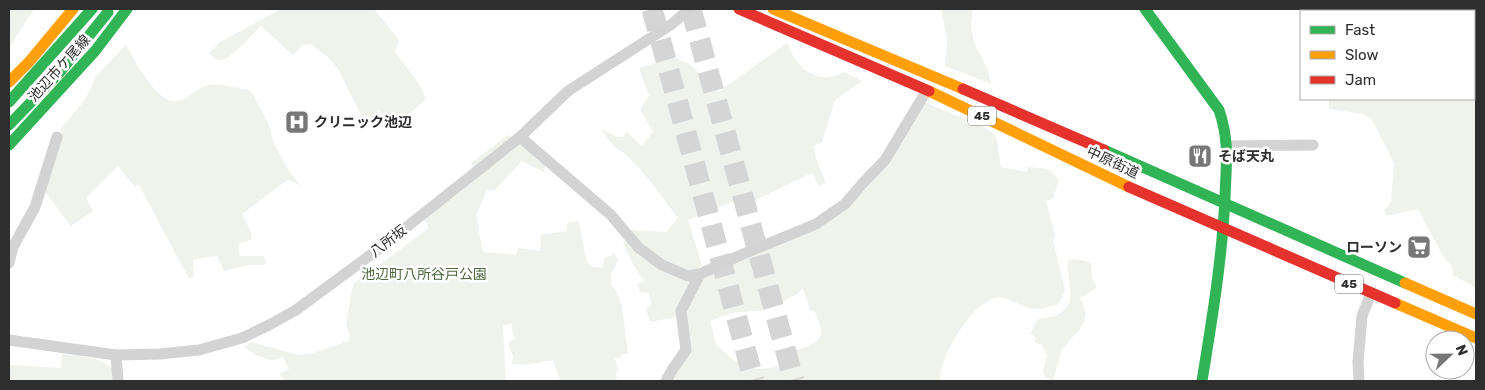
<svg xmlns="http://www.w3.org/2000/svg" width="1485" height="390" font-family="Rubik,'Noto Sans JP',sans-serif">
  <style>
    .green { fill: #f0f3ec; fill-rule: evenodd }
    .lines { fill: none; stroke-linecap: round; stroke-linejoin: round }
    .highway-tunnel { stroke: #d5d5d5; stroke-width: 21; stroke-dasharray: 21 11; stroke-linecap: butt }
    .street { stroke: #d3d3d3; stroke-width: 11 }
    .fast { stroke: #30b455; stroke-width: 11 }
    .slow { stroke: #ff9f0a; stroke-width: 11 }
    .jam { stroke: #e5322d; stroke-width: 11 }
    .labels { text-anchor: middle; stroke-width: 5; stroke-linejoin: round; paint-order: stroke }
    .shield { fill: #fff; stroke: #6d6d6d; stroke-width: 1 }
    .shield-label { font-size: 12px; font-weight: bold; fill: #2e2e2e }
    .street-label { font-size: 14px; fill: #2e2e2e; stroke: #fff }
    .poi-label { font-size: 14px; font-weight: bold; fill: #2e2e2e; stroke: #fff; text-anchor: start }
    .park-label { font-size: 14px; fill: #4f663f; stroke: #fff }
  </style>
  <rect width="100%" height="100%" fill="#fff"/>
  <!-- green -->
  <g class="green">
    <polygon points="9,9 34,9 9,48"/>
    <path d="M281,9H374L399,40L395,52L420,85L426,99L396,126L379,110L368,122L362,116L338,69L330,59L311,44L303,45L293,55L261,26C252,34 233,58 222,60C217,61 213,57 209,53L220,42Z"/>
    <polygon points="941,9 973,9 971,25 974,42 988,70 991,84 945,66 947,39"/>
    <polygon points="1378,9 1416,9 1417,11 1380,11"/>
    <polygon points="1476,35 1476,288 1453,275 1452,266 1444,258 1418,209 1387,216 1384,210 1391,202 1394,163 1371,118 1362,114 1329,109 1329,99 1474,99 1474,36"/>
    <path d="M787,43C794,59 803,74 822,77C829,79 838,74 845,72L862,81L835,100L822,142L814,146L816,159L826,183L819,186L812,173L741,207L737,200L688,220L702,265L695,271L703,279L733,261L822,227L847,208L892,156L926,103L982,126L996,135L1001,167L1027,172L1028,167L1049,169L1059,180L1053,199L1046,201L1055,236L1053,240L1065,290L1063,296L1058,304C1051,306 1042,310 1036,309C1025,309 1007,297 999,297C973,300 939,357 940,381H667L687,350L682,316L650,322L646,309L651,305L649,293L640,292L637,284L644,281L633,264L625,248L623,242L631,235L615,213L631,230L666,232L678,218C667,203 630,151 615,148L600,128L617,137H623L627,132L642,146L653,131L640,110L649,96L639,68L673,57L691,65L718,92ZM803,288L810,310L815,312C817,318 821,325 821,331C823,346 795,350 783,353L786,362C775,368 767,369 755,369L751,362L743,364L734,361L716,344L710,321L731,313L767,310L796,295Z"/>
    <path d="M126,45C134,59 158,107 179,101C189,98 199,86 209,85C218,83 241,89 251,91L269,125L274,143L281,157L291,174L301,186L290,180L286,181L242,214L252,234L251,240L240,243L238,247L240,256H263L266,260L265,265H249L224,271L217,256L200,258L193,260L194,277L189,279L139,185L134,186L118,166L86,198L93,211L71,226L42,188L57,155L61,128L84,101L92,86L95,77Z"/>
    <polygon points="508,135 523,143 546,164 544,172 522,161 495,190 487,191 476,215 483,252 516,255 518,248 540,251 541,235 567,231 567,223 579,221 586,259 590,266 602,268 604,259 614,253 618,260 611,274 611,284 617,293 622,306 628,354 621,354 621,357 615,358 618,371 616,372 617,381 560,381 553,360 525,365 512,364 513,356 508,343 515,339 512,330 512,323 503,326 506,381 284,381 280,373 289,369 283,357 272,361 256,355 244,347 252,342 298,355 309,354 349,341 350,336 346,324 353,284 429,228 424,219 475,175 471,163"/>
    <path d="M1073,259L1086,261L1091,264L1092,277L1097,288L1080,298L1086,313L1084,322L1079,330L1062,349L1053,381L1045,377L1043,371L1047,356L1042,345L1035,342V337L1030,334L1037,320C1044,317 1050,318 1057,315C1081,304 1065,279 1068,261Z"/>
    <path d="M62,354C76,356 103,357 112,369C114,373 115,378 115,381H9V365L61,368Z"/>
  </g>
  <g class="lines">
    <!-- highway-tunnel -->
    <g class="highway-tunnel">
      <polyline points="652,9 754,381"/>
      <polyline points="691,9 794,381"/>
    </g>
    <!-- street -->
    <g class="street">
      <polyline points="520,137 611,215 638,247 662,265 688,276 700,274 743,254 816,224 845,204 862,184 885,160 927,90"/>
      <polyline points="1227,146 1313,145"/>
      <polyline points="9,263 13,247 35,207 57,137"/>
      <polyline points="9,340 116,355 159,354 199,350 242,338 269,325 296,310 380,248 520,137 568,91 672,24 689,9"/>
      <polyline points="116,355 118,381"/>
      <polyline points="666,381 672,370 686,350 681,311 700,274"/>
      <polyline points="1359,381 1358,362 1362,316 1371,293"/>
    </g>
    <!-- fast -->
    <g class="fast">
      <path d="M1145,9L1219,110C1230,142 1226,165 1225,198C1222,259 1212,320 1202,381"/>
      <polyline points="9,102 92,9"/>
      <polyline points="9,125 59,73 108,12"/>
      <polyline points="9,145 95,51 127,9"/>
      <polyline points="1104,150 1405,283"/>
    </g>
    <!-- slow -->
    <g class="slow">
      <polyline points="773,9 963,89"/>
      <polyline points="9,82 29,62 73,9"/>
      <polyline points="929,91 1129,187"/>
      <polyline points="1405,283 1476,314"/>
      <polyline points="1395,303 1476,338"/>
    </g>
    <!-- jam -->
    <g class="jam">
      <polyline points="739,9 929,91"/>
      <polyline points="963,89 1104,150"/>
      <polyline points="1129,187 1395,303"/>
    </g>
  </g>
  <!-- icons -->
  <defs>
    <g id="hospital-square" transform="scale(1.25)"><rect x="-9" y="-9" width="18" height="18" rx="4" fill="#777" stroke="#fff"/><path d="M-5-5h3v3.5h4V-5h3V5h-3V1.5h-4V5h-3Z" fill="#fff"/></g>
    <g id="restaurant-square" transform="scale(1.25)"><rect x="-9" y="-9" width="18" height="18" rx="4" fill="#777" stroke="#fff"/><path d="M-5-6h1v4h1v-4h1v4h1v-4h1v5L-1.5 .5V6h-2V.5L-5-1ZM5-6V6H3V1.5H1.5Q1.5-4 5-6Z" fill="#fff"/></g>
    <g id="supermarket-square" transform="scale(1.25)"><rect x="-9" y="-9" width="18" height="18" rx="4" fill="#777" stroke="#fff"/><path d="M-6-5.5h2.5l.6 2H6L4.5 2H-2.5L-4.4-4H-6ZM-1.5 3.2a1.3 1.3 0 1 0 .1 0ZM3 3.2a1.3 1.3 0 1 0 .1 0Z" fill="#fff"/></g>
  </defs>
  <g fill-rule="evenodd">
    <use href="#hospital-square" x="297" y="122"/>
    <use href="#restaurant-square" x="1200" y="156"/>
    <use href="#supermarket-square" x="1419" y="247"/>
  </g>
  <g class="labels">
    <!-- shield labels -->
    <g class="shield">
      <rect x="968" y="106.5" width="28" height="19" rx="4"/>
      <rect x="1335" y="274.5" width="28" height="19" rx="4"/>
    </g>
    <g class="shield-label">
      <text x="982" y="120">45</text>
      <text x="1349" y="288">45</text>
    </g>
    <!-- street labels -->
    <g class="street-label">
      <text transform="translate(59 68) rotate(-48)" y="5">池辺市ケ尾線</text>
      <text transform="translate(1113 162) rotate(25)" y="5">中原街道</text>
      <text transform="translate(388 241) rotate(-38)" y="5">八所坂</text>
    </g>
    <!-- poi labels -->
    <g class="poi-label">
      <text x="314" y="127">クリニック池辺</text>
      <text x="1218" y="161">そば天丸</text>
      <text x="1402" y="252" text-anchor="end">ローソン</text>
    </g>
    <!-- park labels -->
    <g class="park-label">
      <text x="424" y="279">池辺町八所谷戸公園</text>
    </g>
  </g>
  <!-- border -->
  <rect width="1485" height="390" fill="none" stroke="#2e2e2e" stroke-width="20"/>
  <!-- legend -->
  <rect x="1300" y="10" width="175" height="90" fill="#ffffff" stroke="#ababab"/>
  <rect x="1310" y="26" width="25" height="8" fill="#30b455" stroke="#ababab"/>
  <text x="1345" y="35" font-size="15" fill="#2e2e2e">Fast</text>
  <rect x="1310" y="51" width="25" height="8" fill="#ff9f0a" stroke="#ababab"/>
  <text x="1345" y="60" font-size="15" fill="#2e2e2e">Slow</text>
  <rect x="1310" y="76" width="25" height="8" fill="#e5322d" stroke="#ababab"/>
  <text x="1345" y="85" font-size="15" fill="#2e2e2e">Jam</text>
  <!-- north arrow -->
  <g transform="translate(1450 355) rotate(68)"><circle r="24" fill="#ffffff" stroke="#ababab"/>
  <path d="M0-4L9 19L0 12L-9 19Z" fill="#777777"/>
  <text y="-8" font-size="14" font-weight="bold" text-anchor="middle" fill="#2e2e2e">N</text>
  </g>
</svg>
